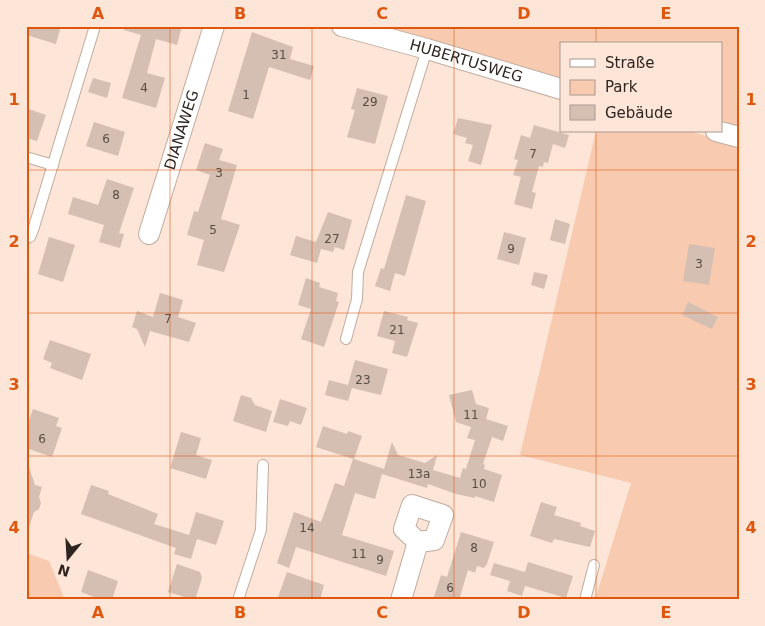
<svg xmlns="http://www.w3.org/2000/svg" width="765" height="626" font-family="'DejaVu Sans',sans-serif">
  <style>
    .green { fill: #f8caaf }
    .building { fill: #d5bfb2 }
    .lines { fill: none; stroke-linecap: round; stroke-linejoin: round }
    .service-casing { stroke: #c1ac9f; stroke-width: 12 }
    .minor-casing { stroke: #c1ac9f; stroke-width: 22 }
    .service { stroke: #fff; stroke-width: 10 }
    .minor { stroke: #fff; stroke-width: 20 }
    .grid { fill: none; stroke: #df560d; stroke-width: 1; stroke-opacity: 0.55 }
    .labels { text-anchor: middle; stroke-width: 4; stroke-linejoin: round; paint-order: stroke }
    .number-label { font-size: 12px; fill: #584c45 }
    .street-label { font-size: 15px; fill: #2e2521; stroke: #fde5d8 }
    .neatline { fill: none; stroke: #df560d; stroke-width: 2 }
    .grid-label { font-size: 16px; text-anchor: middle; font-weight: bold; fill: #df560d }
  </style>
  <rect width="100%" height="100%" fill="#fde5d8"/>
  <!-- green -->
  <g class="green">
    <polygon points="365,26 739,26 739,134 721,129 721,44 561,44 561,84"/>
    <polygon points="596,131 689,131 739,145 739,600 595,600 631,483 520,455"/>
    <polygon points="26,553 49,561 65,600 26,600"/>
  </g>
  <!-- building -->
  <g class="building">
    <polygon points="26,26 61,26 56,44 26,35"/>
    <polygon points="125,26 182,26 177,45 156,39 147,73 165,78 156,108 122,98 141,35 124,30"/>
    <polygon points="252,32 293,47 290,59 314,66 310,80 269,67 253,119 228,111"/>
    <polygon points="93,78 111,83 107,98 88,92"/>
    <polygon points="357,88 388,96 375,144 347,137 355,110 351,109"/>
    <polygon points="26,108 46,115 37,141 26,138"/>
    <polygon points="458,118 492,125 481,165 468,161 473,145 465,143 467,138 453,134"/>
    <polygon points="94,122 125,132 118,156 86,146"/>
    <polygon points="534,125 569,135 565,148 553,144 548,163 544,162 543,167 539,166 532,192 536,193 532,209 514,204 521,177 513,175 518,160 514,159 521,135 530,138"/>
    <polygon points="205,143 223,149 219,160 237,165 221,219 240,225 224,272 197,265 204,240 187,235 194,211 198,212 210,175 196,170"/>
    <polygon points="107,179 134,188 119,233 124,234 120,248 99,242 104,225 68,214 73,197 98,205"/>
    <polygon points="406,195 426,201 405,276 395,273 390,291 375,286 381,268 384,269"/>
    <polygon points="328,212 352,220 344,250 335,247 333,252 321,249 317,263 290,255 296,236 316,242"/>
    <polygon points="555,219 570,224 565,244 550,240"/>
    <polygon points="504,232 526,238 519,265 497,259"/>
    <polygon points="49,237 75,245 63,282 38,274"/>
    <polygon points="689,244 715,248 709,285 683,281"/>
    <polygon points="534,272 548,275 544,289 531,285"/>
    <polygon points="306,278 320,283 319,287 338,293 336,301 339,302 324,347 301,339 311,309 298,305"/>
    <polygon points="160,293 183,300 178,317 196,323 189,342 150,331 145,347 137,329 132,327 137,311 153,317"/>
    <polygon points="688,302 718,317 712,329 682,315"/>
    <polygon points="384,311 408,317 407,320 418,323 407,357 392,353 395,341 377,336"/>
    <polygon points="50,340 91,354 82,380 50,368 52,363 43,359"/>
    <polygon points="355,360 388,369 381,395 352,388 348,401 325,395 329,380 348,385"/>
    <polygon points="472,390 476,404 489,408 486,419 508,426 503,441 492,437 483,464 485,465 484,469 502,475 494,502 475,496 475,498 456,494 428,484 427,488 382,474 375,499 355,493 342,535 394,551 386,576 296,547 289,568 277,563 294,512 321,522 335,483 344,486 353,459 316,447 323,426 347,434 348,431 362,436 354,459 384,469 392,442 398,455 425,463 437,455 433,470 460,478 463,468 466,469 475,440 467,438 471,427 456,422 449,395"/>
    <polygon points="241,395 251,398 255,405 272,411 266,432 233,421"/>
    <polygon points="280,399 307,408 301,425 290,421 288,426 273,422"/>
    <polygon points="33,409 59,418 56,426 62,428 52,457 26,448 26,429"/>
    <polygon points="181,432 201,438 196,455 212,460 206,479 170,468"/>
    <polygon points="26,467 29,467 35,485 42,487 39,497 41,503 39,509 34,512 29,527 26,526"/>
    <polygon points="91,485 109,491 108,494 158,514 154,524 189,535 196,512 224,521 216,545 197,539 191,559 174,554 176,548 81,514"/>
    <polygon points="541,502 557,507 554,515 581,523 580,526 595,531 590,547 554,539 552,543 530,536"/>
    <polygon points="461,532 494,542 487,564 484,568 477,566 475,573 468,570 459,600 433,600 441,575 447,577"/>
    <polygon points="528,562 573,576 566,598 525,586 522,596 507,591 510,581 490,575 494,563 525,572"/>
    <polygon points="177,564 200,572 202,578 195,600 168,592"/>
    <polygon points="88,570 118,581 112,600 102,600 81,592"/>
    <polygon points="287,572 324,585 320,600 277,600"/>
  </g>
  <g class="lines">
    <!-- service casing -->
    <g class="service-casing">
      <g id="service">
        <polyline points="26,157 53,165"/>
        <polyline points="26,238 30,237 33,230 95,26"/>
        <polyline points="346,339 357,299 358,272 427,49"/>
        <polyline points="238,600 261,530 263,465"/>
        <polyline points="585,600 594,565"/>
      </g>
    </g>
    <!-- minor casing -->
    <g class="minor-casing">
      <g id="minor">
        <path id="s1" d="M342,26L427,49L561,89"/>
        <polyline points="716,131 739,137"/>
        <path id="s2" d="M149,234L214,26"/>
        <polygon points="412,505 443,515 434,540 418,542 404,529"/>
        <polyline points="401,600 418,542"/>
      </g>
    </g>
    <!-- service -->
    <use href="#service" class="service"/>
    <!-- minor -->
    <use href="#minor" class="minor"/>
  </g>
  <!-- grid -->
  <path class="grid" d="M170,26V600M312,26V600M454,26V600M596,26V44M596,131V600M26,170H739M26,313H739M26,456H739"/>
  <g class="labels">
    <!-- number labels -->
    <g class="number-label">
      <text x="279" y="59">31</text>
      <text x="144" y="92">4</text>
      <text x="246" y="99">1</text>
      <text x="370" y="106">29</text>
      <text x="106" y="143">6</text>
      <text x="533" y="158">7</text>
      <text x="219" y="177">3</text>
      <text x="116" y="199">8</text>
      <text x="213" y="234">5</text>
      <text x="332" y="243">27</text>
      <text x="511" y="253">9</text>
      <text x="699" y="268">3</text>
      <text x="168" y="323">7</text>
      <text x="397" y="334">21</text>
      <text x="363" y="384">23</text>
      <text x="471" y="419">11</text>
      <text x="42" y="443">6</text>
      <text x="419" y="478">13a</text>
      <text x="479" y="488">10</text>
      <text x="307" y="532">14</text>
      <text x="474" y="552">8</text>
      <text x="359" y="558">11</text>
      <text x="380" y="564">9</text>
      <text x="450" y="592">6</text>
    </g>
    <!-- street labels -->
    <g class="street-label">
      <text dy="5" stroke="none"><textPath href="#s1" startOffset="129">HUBERTUSWEG</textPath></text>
      <text dy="5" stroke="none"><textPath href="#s2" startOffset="109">DIANAWEG</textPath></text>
    </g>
  </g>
  <!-- border -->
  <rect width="765" height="626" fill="none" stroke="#fde5d8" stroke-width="55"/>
  <!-- legend -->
  <rect x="560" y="42" width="162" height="90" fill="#fde5d8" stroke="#aa988f"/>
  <rect x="570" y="59" width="25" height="8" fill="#ffffff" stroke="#aa988f"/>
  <text x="605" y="68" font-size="15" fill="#2e2521">Straße</text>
  <rect x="570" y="80" width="25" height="15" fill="#f8caaf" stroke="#aa988f"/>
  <text x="605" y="92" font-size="15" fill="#2e2521">Park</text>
  <rect x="570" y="105" width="25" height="15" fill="#d5bfb2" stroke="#aa988f"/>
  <text x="605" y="118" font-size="15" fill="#2e2521">Gebäude</text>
  <!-- north arrow -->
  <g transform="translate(68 558) rotate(198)" stroke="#fde5d8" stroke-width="4" paint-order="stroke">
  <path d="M0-4L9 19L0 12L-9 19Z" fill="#2e2521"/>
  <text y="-8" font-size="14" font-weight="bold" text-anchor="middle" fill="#2e2521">N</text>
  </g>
  <rect x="28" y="28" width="710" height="570" class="neatline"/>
  <g class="grid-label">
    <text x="98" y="19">A</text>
    <text x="240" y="19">B</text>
    <text x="382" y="19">C</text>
    <text x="524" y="19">D</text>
    <text x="666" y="19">E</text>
    <text x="14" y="105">1</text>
    <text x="751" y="105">1</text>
    <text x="14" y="247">2</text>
    <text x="751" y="247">2</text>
    <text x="14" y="390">3</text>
    <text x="751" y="390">3</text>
    <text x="14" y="533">4</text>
    <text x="751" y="533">4</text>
    <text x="98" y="618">A</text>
    <text x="240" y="618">B</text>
    <text x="382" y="618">C</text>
    <text x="524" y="618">D</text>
    <text x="666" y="618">E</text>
  </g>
</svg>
